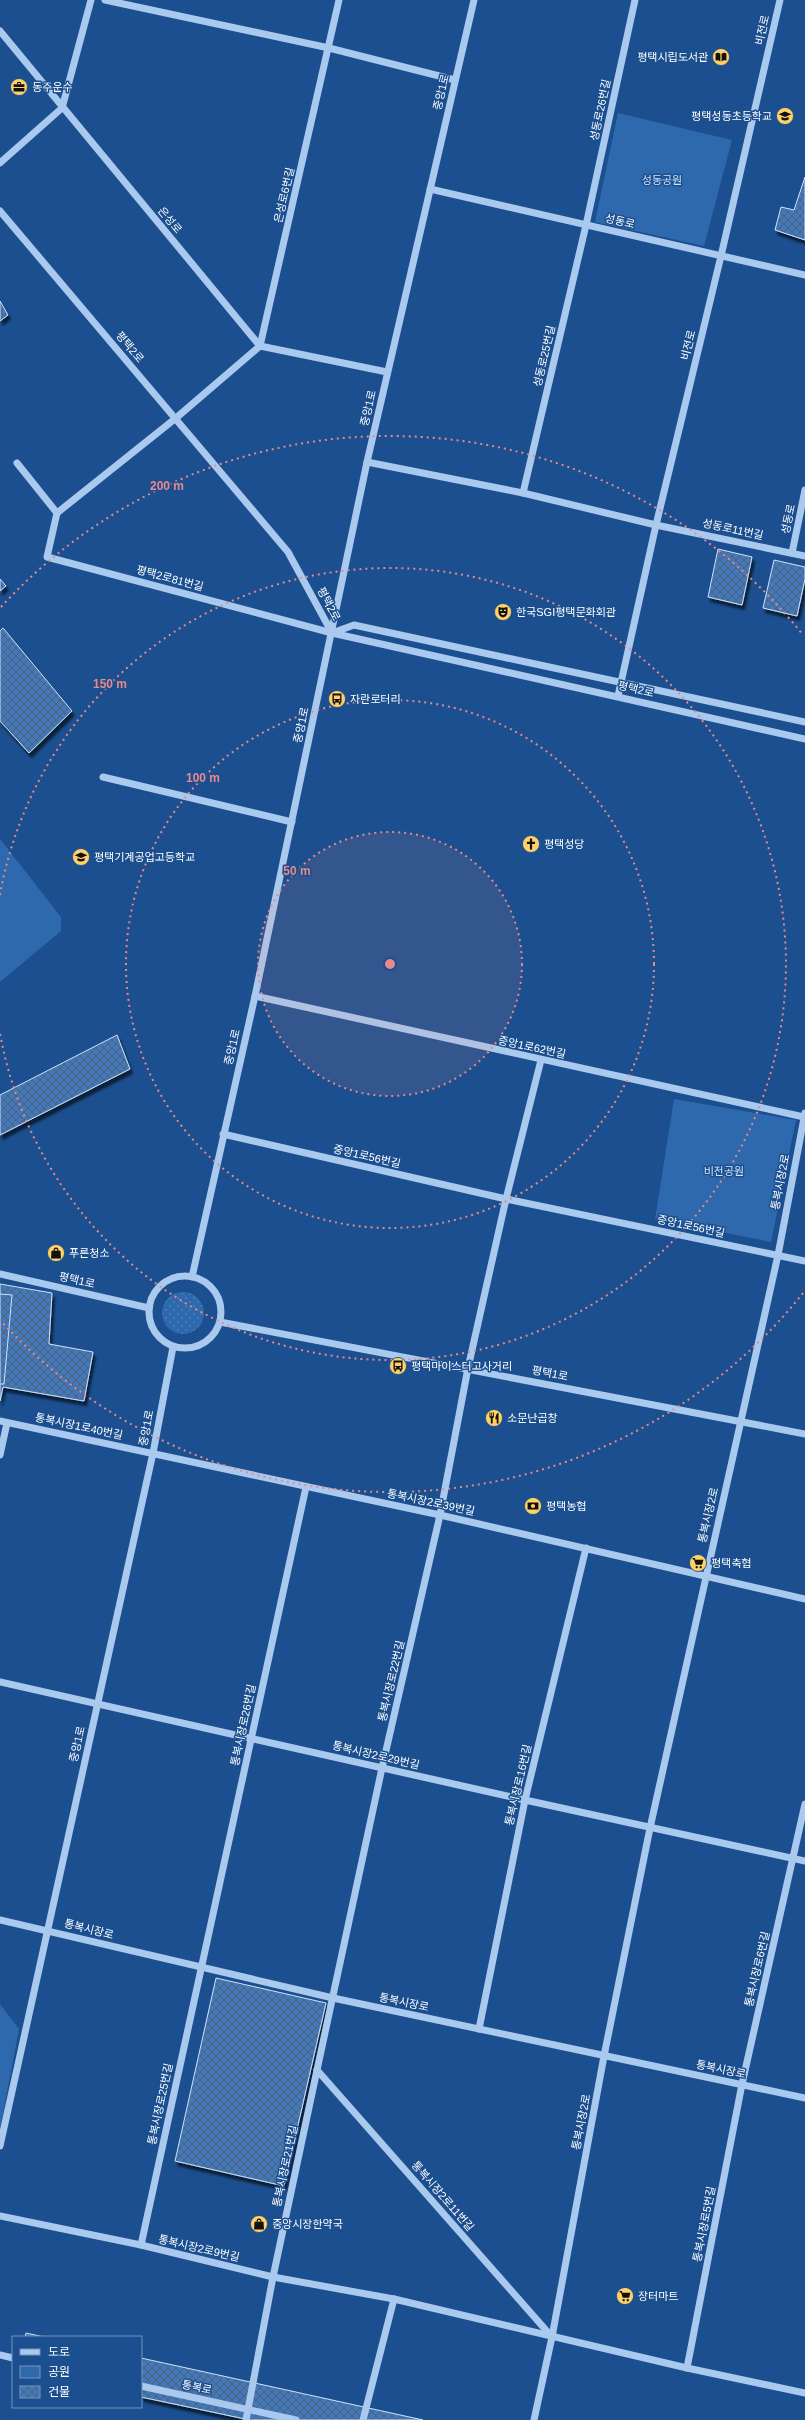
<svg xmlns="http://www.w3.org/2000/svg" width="805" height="2420" font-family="Arial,'Noto Sans KR',sans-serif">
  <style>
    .grass { fill: url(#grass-dots) }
    .park { fill: #2e69ad }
    .building { fill: url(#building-cross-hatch); stroke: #cfe3fa; filter: url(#shadow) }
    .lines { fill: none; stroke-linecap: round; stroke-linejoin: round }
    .minor { stroke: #a9c9ee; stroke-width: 7 }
    .ring { fill: none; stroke: #e88989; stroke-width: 2; stroke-dasharray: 2 4 }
    .labels { text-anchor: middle; stroke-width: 3; stroke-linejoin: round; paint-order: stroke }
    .street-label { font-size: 11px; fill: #fff; stroke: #1b4f8f }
    .poi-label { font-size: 11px; fill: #fff; stroke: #1b4f8f; text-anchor: start }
    .park-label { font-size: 11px; fill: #cfe3fa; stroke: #1b4f8f }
    .centre { fill: #e88989; stroke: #1b4f8f; stroke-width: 2 }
    .ring-label { font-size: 12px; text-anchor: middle; font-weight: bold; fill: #e88989; stroke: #1b4f8f; stroke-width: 3; stroke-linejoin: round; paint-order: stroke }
  </style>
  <defs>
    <pattern id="grass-dots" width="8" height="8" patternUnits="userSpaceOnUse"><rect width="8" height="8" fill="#2e69ad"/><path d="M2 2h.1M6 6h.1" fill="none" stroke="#4d80b9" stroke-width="1.8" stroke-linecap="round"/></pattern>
    <pattern id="building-cross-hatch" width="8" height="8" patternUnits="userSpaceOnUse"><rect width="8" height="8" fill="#4478b7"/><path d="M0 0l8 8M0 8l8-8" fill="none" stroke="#486282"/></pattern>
    <filter id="shadow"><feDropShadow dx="2.5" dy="4.5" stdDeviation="1" flood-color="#0009"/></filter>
  </defs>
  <rect width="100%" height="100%" fill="#1b4f8f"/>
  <!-- grass -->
  <circle class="grass" cx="183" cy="1313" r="21"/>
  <!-- park -->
  <g class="park">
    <polygon points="618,113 732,140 704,246 595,222"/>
    <polygon points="0,839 61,917 61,931 0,982"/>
    <polygon points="674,1099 796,1120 771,1242 655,1219"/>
    <polygon points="0,2004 19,2029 0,2130"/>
  </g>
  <!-- building -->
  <g class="building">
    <polygon points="805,177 805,240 775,230 781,207 794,210"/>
    <polygon points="0,301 8,315 0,321"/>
    <polygon points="718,549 752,557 742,605 708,597"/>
    <polygon points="774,560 805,567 805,579 797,616 763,608"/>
    <polygon points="0,579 6,586 0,591"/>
    <polygon points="3,628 72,711 29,753 0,721 0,631"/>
    <polygon points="117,1035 130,1069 0,1135 0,1095"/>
    <polygon points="0,1284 52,1293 49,1344 93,1352 84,1401 3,1387 0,1401"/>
    <polygon points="0,1294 12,1295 4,1384 0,1384"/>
    <polygon points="216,1978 326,2003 284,2186 175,2161"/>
    <polygon points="26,2333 44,2337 25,2337"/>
    <polygon points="141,2358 423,2420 250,2420 141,2397"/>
  </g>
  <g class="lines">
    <!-- minor -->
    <g class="minor">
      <polyline points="105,0 329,48 455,80"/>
      <polyline points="339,0 260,346 176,418 57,513 47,557 332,633 805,739"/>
      <polyline points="0,31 260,346 387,372"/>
      <polyline points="0,163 62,108 91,0"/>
      <polyline points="430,189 805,275"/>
      <polyline points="0,211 288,552 332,633"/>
      <polyline points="367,462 523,493 656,525 805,556"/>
      <polyline points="17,463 57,513"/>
      <polyline points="523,493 586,225 635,0"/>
      <polyline points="792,553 805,490"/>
      <polyline points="332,633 354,625 805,722"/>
      <polyline points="618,696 656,525 721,256 780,0"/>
      <polyline points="103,777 292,822"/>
      <polyline points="255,996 804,1117"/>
      <polyline points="223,1134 506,1199 805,1261"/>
      <polyline points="0,1274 149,1308"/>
      <circle cx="185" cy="1312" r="36"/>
      <polyline points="192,1277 255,996 367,462 474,0"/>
      <polyline points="220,1322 805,1434"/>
      <polyline points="0,1421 440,1515 805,1599"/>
      <polyline points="0,1455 7,1423"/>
      <polyline points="0,1682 525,1800 805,1861"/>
      <polyline points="0,1920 333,1998 805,2098"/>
      <polyline points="479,2029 525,1800 586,1548"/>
      <polyline points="317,2070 552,2337"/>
      <polyline points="0,2146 153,1453 173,1347"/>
      <polyline points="0,2216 141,2245 273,2277 394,2299 687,2368 805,2393"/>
      <polyline points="141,2245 306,1487"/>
      <polyline points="0,2355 13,2358"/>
      <polyline points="687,2368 742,2084 805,1804"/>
      <polyline points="141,2386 296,2420"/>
      <polyline points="246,2420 273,2277 317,2070 382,1768 440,1515 468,1368 506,1199 541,1060"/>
      <polyline points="363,2420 394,2299"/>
      <polyline points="534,2420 552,2337 604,2056 650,1828 778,1255 805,1113"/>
    </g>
  </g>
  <!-- distance rings -->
  <circle cx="390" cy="964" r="132" fill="#e88989" fill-opacity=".12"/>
  <g class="ring">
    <circle cx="390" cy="964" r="132"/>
    <circle cx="390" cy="964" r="264"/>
    <path d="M0 895A396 396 0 1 1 0 1033"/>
    <path d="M803 1293A528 528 0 0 1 1 1321M1 607A528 528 0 0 1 803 635"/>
  </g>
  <!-- icons -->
  <defs>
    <g id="library-disc" transform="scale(0.9)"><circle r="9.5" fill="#ffd166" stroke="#1b4f8f"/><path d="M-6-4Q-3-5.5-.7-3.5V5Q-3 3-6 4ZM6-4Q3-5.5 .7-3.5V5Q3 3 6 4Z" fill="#111"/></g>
    <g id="office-disc" transform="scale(0.9)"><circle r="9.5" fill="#ffd166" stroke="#1b4f8f"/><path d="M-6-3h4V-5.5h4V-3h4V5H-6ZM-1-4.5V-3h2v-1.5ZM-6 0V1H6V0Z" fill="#111"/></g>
    <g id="school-disc" transform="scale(0.9)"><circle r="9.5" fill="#ffd166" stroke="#1b4f8f"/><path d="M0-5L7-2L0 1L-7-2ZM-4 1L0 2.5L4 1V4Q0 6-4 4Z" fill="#111"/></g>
    <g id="theatre-disc" transform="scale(0.9)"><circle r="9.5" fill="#ffd166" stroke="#1b4f8f"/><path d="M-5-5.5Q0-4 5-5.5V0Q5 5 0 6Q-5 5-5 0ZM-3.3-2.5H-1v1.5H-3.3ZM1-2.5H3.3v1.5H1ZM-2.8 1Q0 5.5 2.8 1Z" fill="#111"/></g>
    <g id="bus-disc" transform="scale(0.9)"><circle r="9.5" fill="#ffd166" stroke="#1b4f8f"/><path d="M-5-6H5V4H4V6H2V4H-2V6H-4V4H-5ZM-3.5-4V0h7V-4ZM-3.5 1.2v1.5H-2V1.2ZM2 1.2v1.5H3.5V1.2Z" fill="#111"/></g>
    <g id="church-disc" transform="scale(0.9)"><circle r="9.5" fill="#ffd166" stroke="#1b4f8f"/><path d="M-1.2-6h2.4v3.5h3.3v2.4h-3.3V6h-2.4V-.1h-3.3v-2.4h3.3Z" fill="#111"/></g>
    <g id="shop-disc" transform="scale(0.9)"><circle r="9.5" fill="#ffd166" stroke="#1b4f8f"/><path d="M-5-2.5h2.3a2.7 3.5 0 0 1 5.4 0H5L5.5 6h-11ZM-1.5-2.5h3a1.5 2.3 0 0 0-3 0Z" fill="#111"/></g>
    <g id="restaurant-disc" transform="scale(0.9)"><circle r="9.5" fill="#ffd166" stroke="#1b4f8f"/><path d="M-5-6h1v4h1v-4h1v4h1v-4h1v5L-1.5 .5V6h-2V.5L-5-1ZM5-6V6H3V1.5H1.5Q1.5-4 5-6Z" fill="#111"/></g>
    <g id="bank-disc" transform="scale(0.9)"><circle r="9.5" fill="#ffd166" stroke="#1b4f8f"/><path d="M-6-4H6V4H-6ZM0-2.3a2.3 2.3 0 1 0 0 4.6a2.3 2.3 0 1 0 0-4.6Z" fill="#111"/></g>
    <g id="supermarket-disc" transform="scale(0.9)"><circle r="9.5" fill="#ffd166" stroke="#1b4f8f"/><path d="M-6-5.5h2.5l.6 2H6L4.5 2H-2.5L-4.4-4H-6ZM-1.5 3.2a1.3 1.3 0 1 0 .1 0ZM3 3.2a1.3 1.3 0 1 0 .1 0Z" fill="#111"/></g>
  </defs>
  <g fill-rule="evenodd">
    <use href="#library-disc" x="721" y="57"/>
    <use href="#office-disc" x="19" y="87"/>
    <use href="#school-disc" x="785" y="116"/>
    <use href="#theatre-disc" x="503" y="612"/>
    <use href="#bus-disc" x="337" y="699"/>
    <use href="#church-disc" x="531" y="844"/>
    <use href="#school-disc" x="81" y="857"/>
    <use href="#shop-disc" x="56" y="1253"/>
    <use href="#bus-disc" x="398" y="1366"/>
    <use href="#restaurant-disc" x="494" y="1418"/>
    <use href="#bank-disc" x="533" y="1506"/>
    <use href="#supermarket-disc" x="698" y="1563"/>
    <use href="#shop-disc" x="259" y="2224"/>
    <use href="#supermarket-disc" x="625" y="2296"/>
  </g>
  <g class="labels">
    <!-- street labels -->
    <g class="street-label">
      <text transform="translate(762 30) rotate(-77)" y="4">비전로</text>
      <text transform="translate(441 92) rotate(-77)" y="4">중앙1로</text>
      <text transform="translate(600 110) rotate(-78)" y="4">성동로26번길</text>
      <text transform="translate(284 195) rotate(-77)" y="4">은성로6번길</text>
      <text transform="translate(170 220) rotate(50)" y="4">은성로</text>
      <text transform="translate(620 221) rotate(13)" y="4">성동로</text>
      <text transform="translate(688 345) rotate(-76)" y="4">비전로</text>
      <text transform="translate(130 347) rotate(50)" y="4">평택2로</text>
      <text transform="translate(544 356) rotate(-77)" y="4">성동로25번길</text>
      <text transform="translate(368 408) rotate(-77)" y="4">중앙1로</text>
      <text transform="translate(788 519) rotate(-78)" y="4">성동로</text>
      <text transform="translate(733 529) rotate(12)" y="4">성동로11번길</text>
      <text transform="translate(170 578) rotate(15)" y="4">평택2로81번길</text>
      <text transform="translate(329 604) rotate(62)" y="4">평택2로</text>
      <text transform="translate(636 689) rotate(13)" y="4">평택2로</text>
      <text transform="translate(301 725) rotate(-78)" y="4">중앙1로</text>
      <text transform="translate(232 1047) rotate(-77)" y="4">중앙1로</text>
      <text transform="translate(532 1047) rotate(12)" y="4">중앙1로62번길</text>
      <text transform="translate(367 1156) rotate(13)" y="4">중앙1로56번길</text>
      <text transform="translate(780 1182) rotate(-79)" y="4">통복시장2로</text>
      <text transform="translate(691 1226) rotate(12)" y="4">중앙1로56번길</text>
      <text transform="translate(77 1280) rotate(13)" y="4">평택1로</text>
      <text transform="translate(550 1373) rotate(11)" y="4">평택1로</text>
      <text transform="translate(79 1426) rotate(12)" y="4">통복시장1로40번길</text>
      <text transform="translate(146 1428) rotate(-79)" y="4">중앙1로</text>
      <text transform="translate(431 1502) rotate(12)" y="4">통복시장2로39번길</text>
      <text transform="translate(708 1515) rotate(-77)" y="4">통복시장2로</text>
      <text transform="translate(391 1681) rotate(-77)" y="4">통복시장로22번길</text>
      <text transform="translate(243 1725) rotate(-78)" y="4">통복시장로26번길</text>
      <text transform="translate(77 1744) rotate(-77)" y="4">중앙1로</text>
      <text transform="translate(376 1755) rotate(13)" y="4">통복시장2로29번길</text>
      <text transform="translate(518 1785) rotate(-77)" y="4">통복시장로16번길</text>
      <text transform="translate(89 1929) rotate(14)" y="4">통복시장로</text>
      <text transform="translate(757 1969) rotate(-77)" y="4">통복시장로6번길</text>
      <text transform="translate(404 2002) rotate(12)" y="4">통복시장로</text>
      <text transform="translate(721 2069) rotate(12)" y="4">통복시장로</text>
      <text transform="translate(160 2104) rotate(-78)" y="4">통복시장로25번길</text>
      <text transform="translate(581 2122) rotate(-79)" y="4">통복시장2로</text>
      <text transform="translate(285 2166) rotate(-78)" y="4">통복시장로21번길</text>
      <text transform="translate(443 2196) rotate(49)" y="4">통복시장2로11번길</text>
      <text transform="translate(704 2224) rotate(-79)" y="4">통복시장로5번길</text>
      <text transform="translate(199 2248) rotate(13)" y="4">통복시장2로9번길</text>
      <text transform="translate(197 2387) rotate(12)" y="4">통복로</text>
    </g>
    <!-- poi labels -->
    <g class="poi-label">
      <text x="708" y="61" text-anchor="end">평택시립도서관</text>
      <text x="32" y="91">동주운수</text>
      <text x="772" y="120" text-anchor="end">평택성동초등학교</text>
      <text x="516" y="616">한국SGI평택문화회관</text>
      <text x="350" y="703">자란로터리</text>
      <text x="544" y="848">평택성당</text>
      <text x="94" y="861">평택기계공업고등학교</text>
      <text x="69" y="1257">푸른청소</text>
      <text x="411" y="1370">평택마이스터고사거리</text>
      <text x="507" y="1422">소문난곱창</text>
      <text x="546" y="1510">평택농협</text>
      <text x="711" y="1567">평택축협</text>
      <text x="272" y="2228">중앙시장한약국</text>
      <text x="638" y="2300">장터마트</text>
    </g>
    <!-- park labels -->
    <g class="park-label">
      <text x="662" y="184">성동공원</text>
      <text x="724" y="1175">비전공원</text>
    </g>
  </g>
  <circle cx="390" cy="964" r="6" class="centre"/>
  <g class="ring-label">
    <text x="167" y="490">200 m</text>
    <text x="110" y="688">150 m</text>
    <text x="203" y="782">100 m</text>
    <text x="297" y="875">50 m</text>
  </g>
  <!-- legend -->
  <rect x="12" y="2336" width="130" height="72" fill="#1b4f8f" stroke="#7695bc"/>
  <rect x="20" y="2349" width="20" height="6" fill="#a9c9ee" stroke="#7695bc"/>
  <text x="48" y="2356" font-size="12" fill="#ffffff">도로</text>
  <rect x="20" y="2366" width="20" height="12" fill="#2e69ad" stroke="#7695bc"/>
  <text x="48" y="2376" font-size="12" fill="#ffffff">공원</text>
  <rect x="20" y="2386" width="20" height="12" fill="url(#building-cross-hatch)" stroke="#7695bc"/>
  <text x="48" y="2396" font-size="12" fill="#ffffff">건물</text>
</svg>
